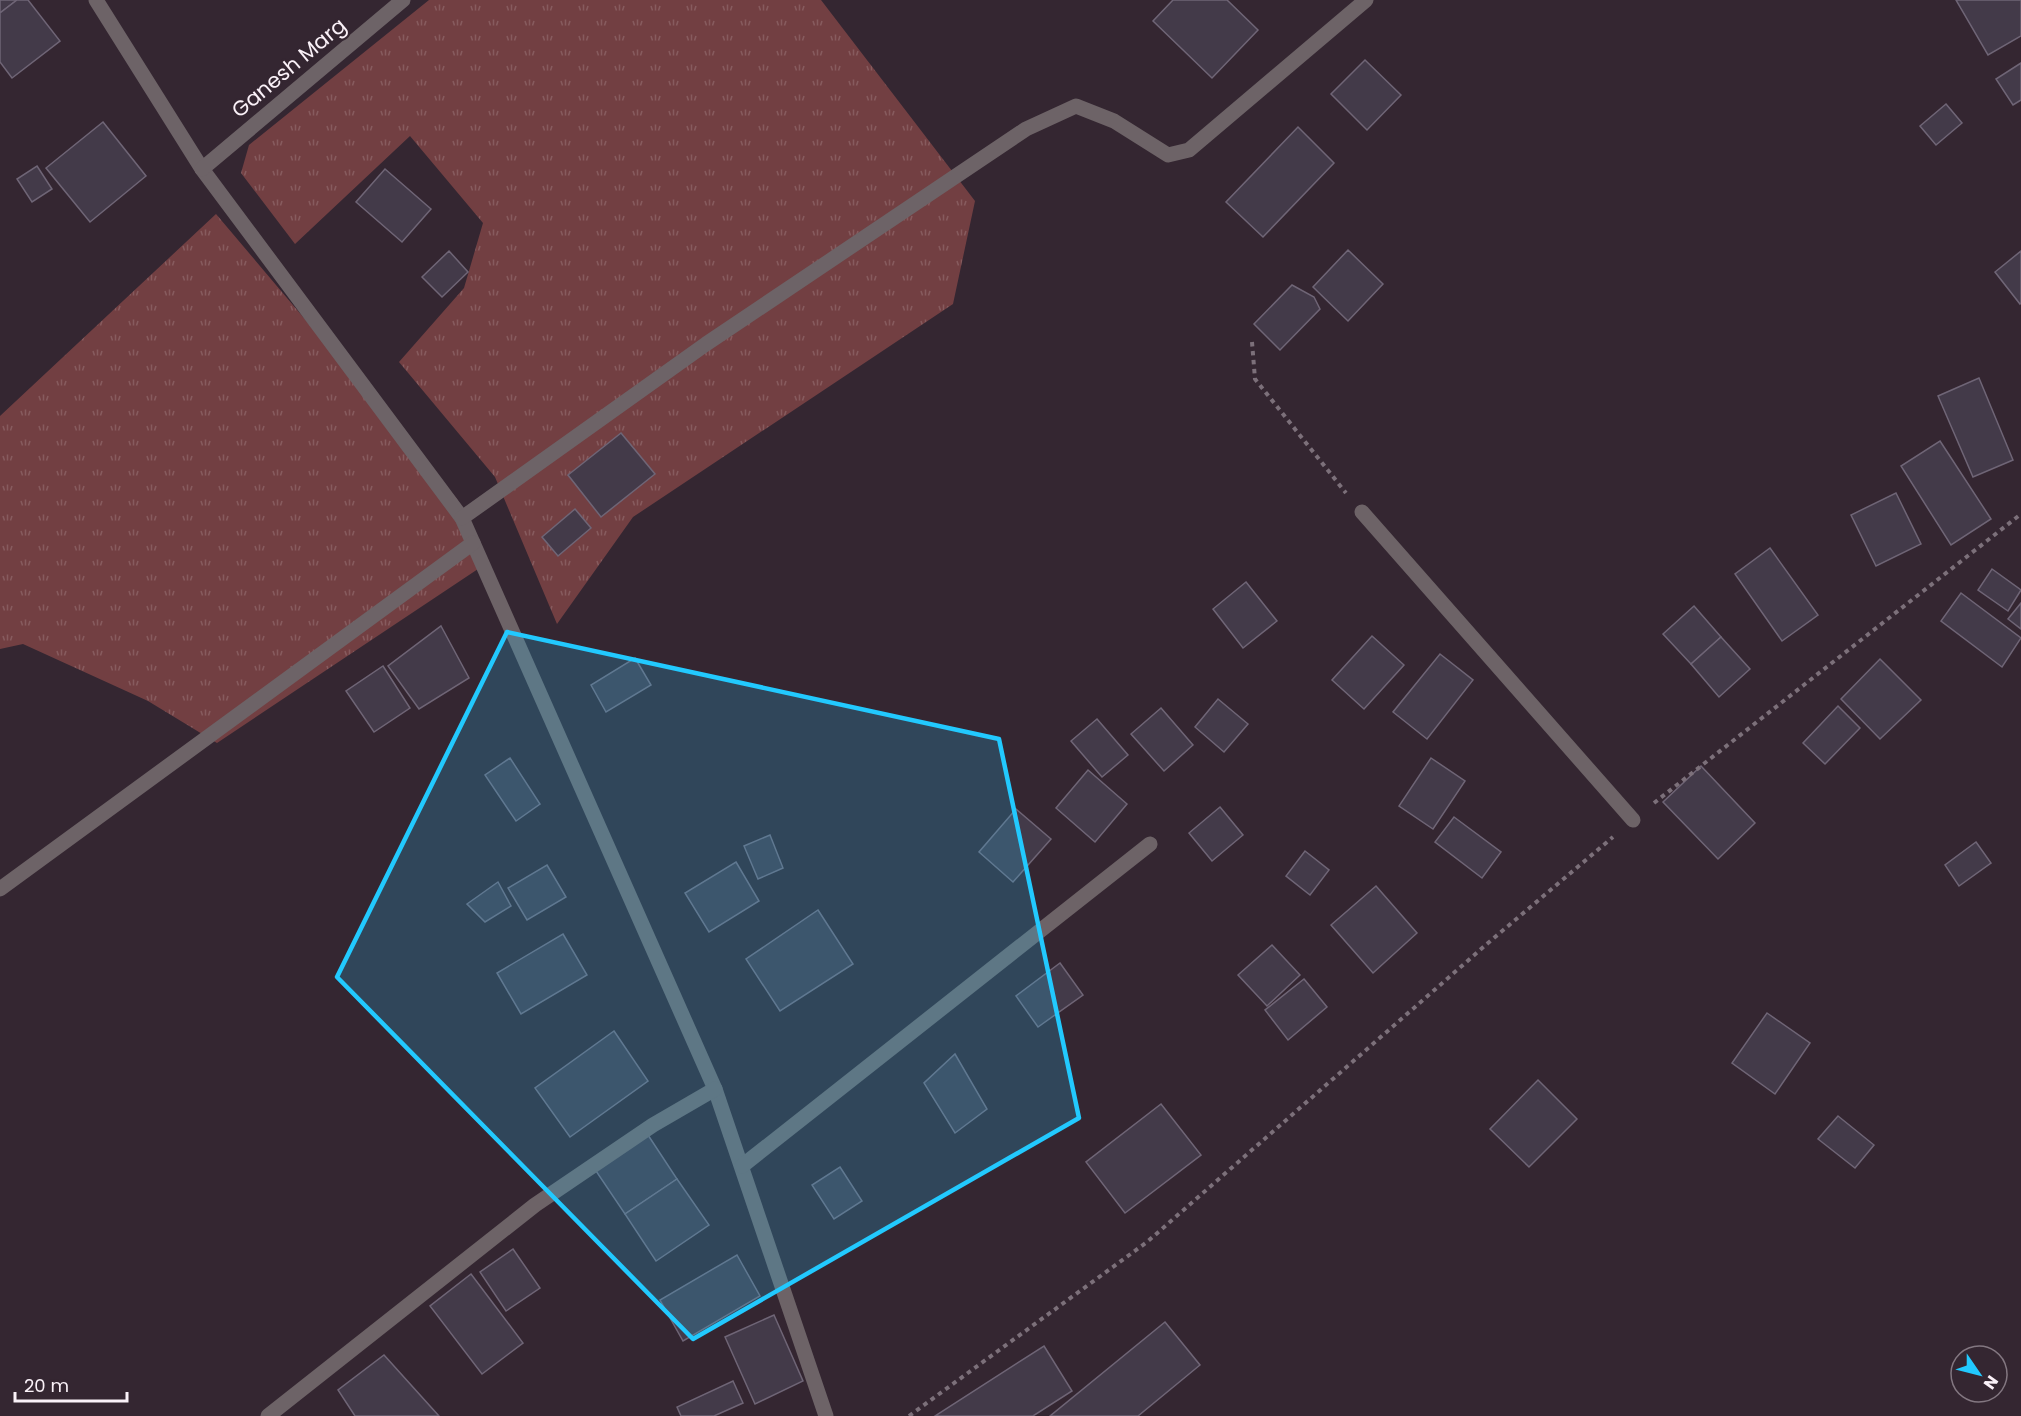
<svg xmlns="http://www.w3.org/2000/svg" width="2021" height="1416" font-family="Poppins,sans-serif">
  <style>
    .grass { fill: url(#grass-tufts) }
    .building { fill: #433a49; stroke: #6f6576; stroke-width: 1.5 }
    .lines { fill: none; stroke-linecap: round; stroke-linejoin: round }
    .path { stroke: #7c707a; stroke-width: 4; stroke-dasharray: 4.5 4.5; stroke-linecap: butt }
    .minor { stroke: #6d6367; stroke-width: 15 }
    .marked { fill: #22c9fe; fill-opacity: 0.2; stroke: #22c9fe; stroke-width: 4.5; stroke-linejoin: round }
    .labels { text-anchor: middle; stroke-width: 4.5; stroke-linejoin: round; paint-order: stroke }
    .street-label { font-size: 21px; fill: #faf1f8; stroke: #342631 }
  </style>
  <defs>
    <pattern id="grass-tufts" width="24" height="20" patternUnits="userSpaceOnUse" patternTransform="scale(1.5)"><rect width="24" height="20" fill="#723f42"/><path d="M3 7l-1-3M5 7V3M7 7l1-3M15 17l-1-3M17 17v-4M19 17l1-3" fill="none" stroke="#875b5e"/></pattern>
  </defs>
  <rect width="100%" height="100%" fill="#342631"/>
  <!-- grass -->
  <g class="grass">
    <polygon points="429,0 821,0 975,201 953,304 633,517 557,624 495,477 399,362 464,288 483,223 410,136 295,244 241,173 249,145"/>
    <polygon points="216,214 457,499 484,565 217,743 148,701 23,644 0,649 0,416"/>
  </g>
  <!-- building -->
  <g class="building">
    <polygon points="0,0 17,0 0,13"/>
    <polygon points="17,0 28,0 60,41 12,78 0,62 0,13"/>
    <polygon points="1173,0 1227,0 1258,30 1212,78 1153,21"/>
    <polygon points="1956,0 2021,0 2021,36 1988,55"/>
    <polygon points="1365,60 1401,95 1367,130 1331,94"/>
    <polygon points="2021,63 2021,100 2013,105 1996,79"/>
    <polygon points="1946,104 1962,123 1936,145 1920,126"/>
    <polygon points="103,122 146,176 90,222 46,168"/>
    <polygon points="1298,127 1334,163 1263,237 1226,202"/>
    <polygon points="37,166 52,189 32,202 17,179"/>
    <polygon points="385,169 431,209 402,242 356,202"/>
    <polygon points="1348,250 1383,284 1348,321 1313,287"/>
    <polygon points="449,251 468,272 442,297 422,277"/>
    <polygon points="2021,251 2021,303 2020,304 1995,272"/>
    <polygon points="1292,285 1314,297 1320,309 1280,350 1254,324"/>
    <polygon points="1979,378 2013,460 1973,477 1938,396"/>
    <polygon points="621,433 655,474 601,517 568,475"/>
    <polygon points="1940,441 1991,519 1951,545 1901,466"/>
    <polygon points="1896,493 1921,544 1876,566 1851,515"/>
    <polygon points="575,509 591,528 558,556 542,537"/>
    <polygon points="1770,548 1818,615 1782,641 1735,574"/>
    <polygon points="1992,569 2021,590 2008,611 1978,590"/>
    <polygon points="1246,582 1277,621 1243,648 1213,609"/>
    <polygon points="1961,593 2021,638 2002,667 1941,621"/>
    <polygon points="2021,603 2021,629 2008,619"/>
    <polygon points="1694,606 1721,637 1691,664 1663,634"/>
    <polygon points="441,626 469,678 419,709 388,666"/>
    <polygon points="1372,636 1404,665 1364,709 1332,680"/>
    <polygon points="1721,637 1750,669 1719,697 1691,664"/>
    <polygon points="1440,654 1473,680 1427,739 1393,712"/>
    <polygon points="635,658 651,685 606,712 591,685"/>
    <polygon points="1880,659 1921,700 1880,739 1841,699"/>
    <polygon points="383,666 410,708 374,732 346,691"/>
    <polygon points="1218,699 1248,724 1224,752 1195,727"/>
    <polygon points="1838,706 1860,728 1825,764 1803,743"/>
    <polygon points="1161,708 1193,745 1164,771 1131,734"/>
    <polygon points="1097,719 1128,755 1102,777 1071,741"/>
    <polygon points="510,758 540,804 516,821 485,775"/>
    <polygon points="1431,758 1465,781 1433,829 1399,806"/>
    <polygon points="1701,766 1755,823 1718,859 1663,802"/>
    <polygon points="1088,770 1127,804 1095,842 1056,808"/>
    <polygon points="1220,807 1243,835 1212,861 1189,833"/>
    <polygon points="1016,809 1051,839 1013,882 979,852"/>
    <polygon points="1454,817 1501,852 1482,878 1435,842"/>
    <polygon points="770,835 783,868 758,879 744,846"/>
    <polygon points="1976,842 1991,863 1959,886 1945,865"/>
    <polygon points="1305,851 1329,870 1310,895 1286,876"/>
    <polygon points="736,862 759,901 709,932 685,893"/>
    <polygon points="547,865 566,897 527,920 508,888"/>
    <polygon points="498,882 511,906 485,922 467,904"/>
    <polygon points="1376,886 1417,933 1373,973 1331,925"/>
    <polygon points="818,910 853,964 780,1011 746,959"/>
    <polygon points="563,934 587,975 521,1014 497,973"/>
    <polygon points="1272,945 1300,975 1267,1006 1238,975"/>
    <polygon points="1060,963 1083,995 1038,1027 1016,996"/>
    <polygon points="1304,979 1327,1007 1288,1040 1265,1010"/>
    <polygon points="1767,1013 1810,1043 1775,1094 1732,1063"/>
    <polygon points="614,1031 648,1081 570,1137 535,1088"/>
    <polygon points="955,1054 987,1109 955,1133 924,1083"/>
    <polygon points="1538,1080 1577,1119 1529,1167 1490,1129"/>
    <polygon points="1161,1104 1201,1155 1125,1213 1086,1162"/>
    <polygon points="1838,1116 1874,1145 1855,1168 1818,1139"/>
    <polygon points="648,1135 677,1179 625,1214 596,1171"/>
    <polygon points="840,1167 862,1201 834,1219 812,1185"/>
    <polygon points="677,1179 709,1225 656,1261 625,1214"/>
    <polygon points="513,1249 540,1288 506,1311 480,1272"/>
    <polygon points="737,1255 760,1296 683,1341 660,1300"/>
    <polygon points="471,1274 523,1343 482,1374 430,1306"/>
    <polygon points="774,1315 803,1381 755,1404 725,1337"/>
    <polygon points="1165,1322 1200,1365 1138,1416 1050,1416"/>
    <polygon points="1044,1346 1072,1391 1033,1416 935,1416"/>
    <polygon points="384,1355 439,1416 355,1416 338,1390"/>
    <polygon points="733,1381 743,1403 714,1416 681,1416 677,1407"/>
  </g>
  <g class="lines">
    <!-- path -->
    <g class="path">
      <polyline points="1252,342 1255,379 1346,493"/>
      <polyline points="1654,803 2021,514"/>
      <polyline points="909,1416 1147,1242 1488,943 1613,837"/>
    </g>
    <!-- minor -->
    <g class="minor">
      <polyline points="96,0 202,169 462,518 715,1089 826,1416"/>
      <polyline points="202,169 403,0"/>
      <polyline points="1362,512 1633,820"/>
      <polyline points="462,518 706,344 1026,129 1076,106 1114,121 1168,155 1189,150 1366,0"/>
      <polyline points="0,889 473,543"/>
      <polyline points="742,1166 1150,844"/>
      <polyline points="268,1416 535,1205 653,1125 715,1089"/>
    </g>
  </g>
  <!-- marked area -->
  <path class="marked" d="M507,632L999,739L1079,1118L693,1339L337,977Z"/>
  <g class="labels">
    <!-- street labels -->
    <g class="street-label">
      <text transform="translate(289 68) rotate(-40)" y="7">Ganesh Marg</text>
    </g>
  </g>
  <!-- north arrow -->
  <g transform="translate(1979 1374) rotate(125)"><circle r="28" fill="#342631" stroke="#837781" stroke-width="1.5"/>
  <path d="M0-4.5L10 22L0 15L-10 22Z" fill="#22c9fe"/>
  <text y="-9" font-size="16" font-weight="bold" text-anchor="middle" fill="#faf1f8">N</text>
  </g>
  <!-- scale -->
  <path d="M15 1392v9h112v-9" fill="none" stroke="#faf1f8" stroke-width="3"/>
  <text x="24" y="1392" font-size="18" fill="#faf1f8" stroke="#342631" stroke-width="4.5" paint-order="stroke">20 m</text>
</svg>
